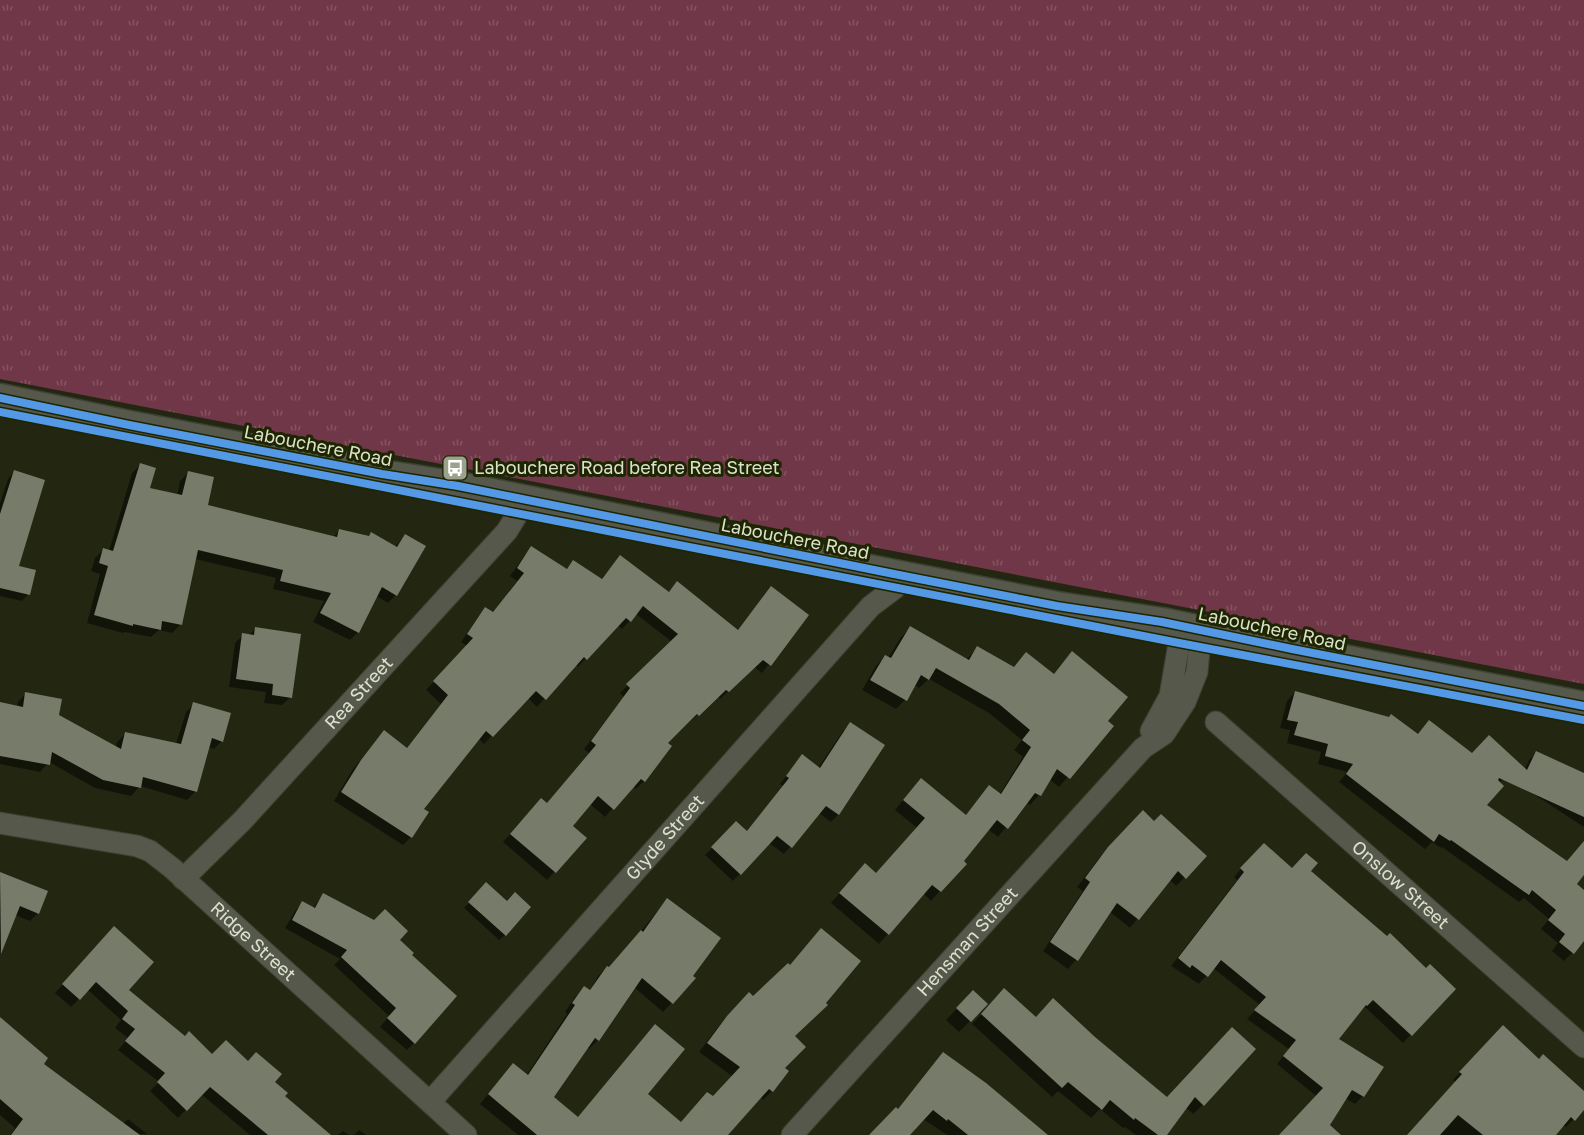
<svg xmlns="http://www.w3.org/2000/svg" width="1584" height="1135" font-family="'Golos Text',sans-serif">
  <style>
    .grass { fill: url(#grass-tufts) }
    .shadow { fill: #0007 }
    .building { fill: #777b6a }
    .lines { fill: none; stroke-linecap: round; stroke-linejoin: round }
    .street-casing { stroke: #3e4232; stroke-width: 23 }
    .secondary-casing { stroke: #3e4232; stroke-width: 31 }
    .street { stroke: #55584a; stroke-width: 21 }
    .secondary { stroke: #55584a; stroke-width: 28 }
    .cycleway-casing { stroke: #1e2501; stroke-width: 11 }
    .cycleway { stroke: #5399e6; stroke-width: 8 }
    .labels { text-anchor: middle; stroke-width: 6; stroke-linejoin: round; paint-order: stroke }
    .street-label { font-size: 18px; fill: #dbe2cc; stroke: #1e2501 }
    .poi-label { font-size: 18px; fill: #dbe2cc; stroke: #1e2501; text-anchor: start }
  </style>
  <defs>
    <pattern id="grass-tufts" width="24" height="20" patternUnits="userSpaceOnUse" patternTransform="scale(1.5)"><rect width="24" height="20" fill="#703748"/><path d="M3 7l-1-3M5 7V3M7 7l1-3M15 17l-1-3M17 17v-4M19 17l1-3" fill="none" stroke="#845461"/></pattern>
  </defs>
  <rect width="100%" height="100%" fill="#232712"/>
  <!-- grass -->
  <polygon class="grass" points="0,0 1584,0 1584,684 0,379"/>
  <!-- shadow -->
  <g class="shadow">
    <polygon points="140,465 148,490 177,496 180,481 188,473 206,506 332,538 339,531 395,547 405,535 396,595 388,603 376,596 358,632 350,640 313,622 324,601 273,589 276,578 195,559 180,625 172,633 159,630 151,637 125,632 123,633 87,623 100,574 91,571 95,558 103,550 109,551 132,473"/>
    <polygon points="14,472 17,567 28,594 22,601 0,596 0,503 8,479"/>
    <polygon points="532,548 565,570 573,562 600,580 620,557 668,593 677,583 737,631 764,596 807,616 762,673 754,667 720,699 718,696 666,744 644,781 636,789 633,786 605,817 590,804 571,826 584,838 547,880 503,842 533,808 546,805 590,754 584,749 624,697 620,693 672,642 636,614 622,629 617,625 578,667 575,664 537,707 528,698 484,744 479,739 422,809 427,812 411,837 403,845 334,801 353,769 377,740 406,749 441,704 426,690 467,646 461,642 478,617 485,609 492,613 517,581 510,576 524,556"/>
    <polygon points="910,628 966,660 977,648 1013,668 1053,676 1063,662 1105,721 1112,727 1059,787 1049,779 1039,795 1030,805 1026,802 998,837 988,829 962,861 965,864 940,891 931,901 923,893 879,944 831,903 856,874 876,875 917,828 895,810 912,789 965,816 989,787 999,795 1023,757 1014,750 1022,740 989,713 929,679 919,688 914,685 905,700 896,709 862,690 876,666 885,657 888,658 901,637"/>
    <polygon points="255,629 291,697 282,705 264,703 266,692 229,687 235,643 243,635 249,635"/>
    <polygon points="1295,692 1417,735 1429,722 1472,755 1515,762 1484,805 1567,863 1584,854 1584,872 1575,884 1584,891 1584,939 1572,953 1564,961 1552,951 1558,943 1541,929 1549,919 1524,898 1519,902 1442,847 1441,848 1432,842 1425,849 1339,782 1347,772 1318,764 1321,752 1287,743 1290,730 1280,728 1287,701"/>
    <polygon points="26,693 58,716 116,748 117,742 125,734 176,744 186,712 194,704 222,741 214,749 208,747 195,792 187,800 140,786 131,796 95,788 49,762 40,772 0,764 0,704 17,707 18,702"/>
    <polygon points="851,724 883,745 838,815 831,822 819,813 784,854 769,843 733,881 705,855 737,823 747,832 783,786 780,784 802,756 818,768 843,731"/>
    <polygon points="1536,753 1584,775 1584,827 1518,784 1529,760"/>
    <polygon points="1143,812 1154,823 1205,857 1176,886 1169,879 1130,928 1109,911 1076,960 1068,969 1043,951 1083,891 1077,887 1100,857"/>
    <polygon points="1256,852 1292,870 1309,871 1426,969 1454,989 1403,1043 1365,1007 1337,1039 1363,1096 1355,1104 1345,1098 1326,1129 1340,1135 1280,1135 1316,1096 1277,1064 1289,1049 1247,1019 1260,1005 1213,968 1199,984 1171,966 1237,880 1234,877"/>
    <polygon points="0,873 46,892 38,913 30,921 15,915 0,952"/>
    <polygon points="481,889 507,902 505,935 499,940 464,908"/>
    <polygon points="324,894 398,940 414,1043 407,1050 380,1027 389,1016 334,965 340,959 285,928 295,911 302,903 312,909"/>
    <polygon points="667,900 691,976 694,978 663,1012 634,987 598,1040 589,1049 587,1047 552,1098 577,1118 645,1095 680,1123 713,1098 732,1076 699,1052 718,1027 741,1003 753,998 789,966 821,930 783,1068 772,1091 763,1100 760,1097 726,1135 518,1135 480,1104 505,1074 526,1076 567,1014 565,1012 575,997 584,988 589,991 598,976 607,967 609,969"/>
    <polygon points="106,936 127,990 185,1037 212,1056 248,1062 273,1082 283,1096 329,1135 250,1135 201,1094 178,1118 150,1091 159,1082 118,1050 128,1038 115,1028 121,1020 88,990 71,1007 55,993"/>
    <polygon points="995,1000 1036,1019 1094,1038 1167,1099 1232,1029 1203,1105 1193,1114 1185,1107 1165,1135 1136,1135 1125,1127 1123,1128 1100,1109 1091,1118 1058,1091 1052,1097 972,1024"/>
    <polygon points="962,1003 970,1021 959,1032 946,1020"/>
    <polygon points="0,1017 41,1064 123,1124 128,1119 147,1134 10,1135 15,1128 0,1115"/>
    <polygon points="1495,1035 1539,1060 1584,1093 1584,1108 1566,1127 1563,1125 1554,1135 1408,1135 1456,1082 1453,1080"/>
    <polygon points="943,1054 1044,1135 947,1135 923,1119 908,1135 871,1135 897,1110"/>
    <polygon points="359,1130 366,1135 354,1135"/>
    <polygon points="343,1131 349,1135 338,1135"/>
  </g>
  <!-- building -->
  <g class="building">
    <polygon points="140,463 156,468 150,488 182,495 188,471 214,477 208,505 337,537 339,529 369,536 371,532 397,547 405,534 426,546 397,596 382,587 359,633 320,613 331,593 280,581 283,570 198,550 182,625 162,621 161,630 133,624 133,626 94,615 108,566 99,563 103,548 113,551"/>
    <polygon points="14,470 45,480 19,566 36,570 30,595 0,588 0,514"/>
    <polygon points="531,546 567,569 573,560 602,579 620,555 669,592 677,581 738,630 771,586 809,615 771,666 763,660 729,692 726,690 699,716 697,714 668,743 672,746 645,782 641,779 614,810 598,796 573,826 587,838 556,873 510,834 541,798 547,803 596,745 591,741 630,688 626,684 678,634 643,606 631,622 626,618 587,660 584,657 546,700 536,691 493,737 486,731 424,809 429,812 412,838 341,792 361,760 384,730 407,748 448,695 433,681 473,638 467,634 485,607 493,612 524,573 517,568"/>
    <polygon points="910,626 969,660 977,646 1014,667 1026,652 1054,674 1072,651 1128,697 1108,721 1114,726 1070,779 1057,769 1041,796 1035,793 1008,829 997,820 964,861 967,864 941,892 932,885 889,935 839,893 865,863 876,873 925,818 903,800 921,778 966,815 989,785 1001,794 1031,747 1022,740 1030,730 999,704 936,668 929,680 921,675 907,701 870,680 885,655 891,658"/>
    <polygon points="255,627 301,634 292,698 272,695 273,684 236,679 242,633 254,635"/>
    <polygon points="1295,691 1389,717 1391,714 1418,734 1429,720 1472,753 1489,735 1527,770 1536,751 1584,773 1584,817 1499,778 1498,780 1504,786 1487,805 1567,861 1584,841 1584,875 1577,884 1584,890 1584,941 1574,954 1559,942 1565,934 1548,920 1556,910 1532,890 1529,895 1451,840 1450,841 1439,834 1434,842 1346,774 1353,764 1325,756 1328,744 1294,735 1298,722 1287,720"/>
    <polygon points="25,692 62,699 59,715 121,749 125,732 181,744 193,702 231,713 223,742 212,738 197,792 143,777 141,788 103,780 52,752 50,765 0,756 0,702 23,707"/>
    <polygon points="850,722 885,745 839,815 826,806 792,848 777,836 741,875 711,847 736,821 747,831 789,778 786,776 802,754 820,768"/>
    <polygon points="1143,810 1154,821 1161,814 1207,856 1186,879 1178,871 1139,920 1117,903 1078,961 1050,942 1090,882 1085,878 1108,847"/>
    <polygon points="1264,843 1292,868 1306,853 1318,863 1311,871 1387,936 1390,933 1426,968 1430,964 1456,989 1412,1036 1373,1000 1367,1006 1366,1005 1339,1039 1384,1067 1364,1097 1352,1090 1330,1125 1341,1135 1279,1135 1323,1088 1283,1056 1296,1040 1254,1010 1266,997 1221,960 1208,977 1192,965 1190,968 1178,958 1244,872 1240,868"/>
    <polygon points="0,872 48,891 39,914 20,906 1,954"/>
    <polygon points="486,882 507,901 515,892 531,907 506,936 468,902"/>
    <polygon points="323,893 374,920 385,909 408,931 400,940 414,953 412,955 457,996 415,1044 387,1018 396,1008 341,957 347,950 292,920 302,901 315,908"/>
    <polygon points="667,898 721,938 693,976 696,978 673,1004 642,978 599,1041 595,1038 554,1097 578,1117 655,1024 685,1049 648,1094 681,1122 707,1092 713,1096 740,1067 707,1043 727,1016 749,992 753,996 788,963 790,965 821,928 861,961 826,1003 828,1005 795,1036 806,1047 785,1068 789,1071 773,1092 769,1089 728,1135 537,1135 488,1094 513,1063 528,1075 575,1005 572,1003 584,986 590,990 607,966 609,967 641,930 643,932"/>
    <polygon points="114,926 154,962 129,990 185,1036 189,1031 212,1054 226,1040 248,1061 256,1052 282,1074 275,1082 288,1093 285,1096 331,1135 268,1135 210,1087 187,1111 157,1082 165,1073 125,1041 135,1029 122,1019 128,1011 96,982 80,1000 62,984"/>
    <polygon points="1004,988 1036,1017 1053,998 1095,1037 1167,1097 1232,1027 1256,1049 1204,1106 1195,1097 1167,1135 1158,1135 1135,1118 1134,1120 1110,1100 1102,1110 1068,1082 1062,1088 981,1014"/>
    <polygon points="973,990 988,1004 971,1022 956,1008"/>
    <polygon points="0,1017 48,1058 44,1064 140,1135 11,1135 23,1119 0,1099"/>
    <polygon points="1503,1025 1539,1059 1543,1054 1584,1091 1584,1110 1575,1121 1571,1117 1556,1135 1483,1135 1458,1115 1440,1135 1407,1135 1462,1074 1459,1072"/>
    <polygon points="943,1052 986,1083 1048,1135 968,1135 948,1119 947,1121 933,1110 910,1135 869,1135 896,1107 898,1109"/>
  </g>
  <g class="lines">
    <!-- street casing -->
    <g class="street-casing">
      <g id="street">
        <path id="s1" d="M1216,722L1584,1047"/>
        <polyline points="1151,731 1170,696 1182,626"/>
        <path id="s2" d="M0,823L137,846L150,851L172,868L466,1135"/>
        <path id="s3" d="M183,879L242,821L507,531L526,500"/>
        <path id="s4" d="M430,1102L871,606L895,588L899,575"/>
        <path id="s5" d="M792,1135L1143,748L1164,734L1185,702L1197,672L1201,630"/>
      </g>
    </g>
    <!-- secondary casing -->
    <g class="secondary-casing">
      <polyline id="secondary" points="0,398 129,425 382,474 458,486 899,575 1057,606 1162,622 1292,649 1584,706"/>
    </g>
    <!-- street -->
    <use href="#street" class="street"/>
    <!-- secondary -->
    <use href="#secondary" class="secondary"/>
    <!-- cycleway casing -->
    <g class="cycleway-casing">
      <g id="cycleway">
        <polyline points="0,398 129,425 382,474 458,486 899,575 1057,606 1162,622 1292,649 1584,706"/>
        <polyline points="0,412 1179,643 1584,720"/>
      </g>
    </g>
    <!-- cycleway -->
    <use href="#cycleway" class="cycleway"/>
  </g>
  <!-- icons -->
  <defs>
    <g id="bus-square" transform="scale(1.35)"><rect x="-9" y="-9" width="18" height="18" rx="4" fill="#9ba18b" stroke="#1e2501"/><path d="M-5-6H5V4H4V6H2V4H-2V6H-4V4H-5ZM-3.5-4V0h7V-4ZM-3.5 1.2v1.5H-2V1.2ZM2 1.2v1.5H3.5V1.2Z" fill="#fff"/></g>
  </defs>
  <g fill-rule="evenodd">
    <use href="#bus-square" x="455" y="468"/>
  </g>
  <g class="labels">
    <!-- street labels -->
    <g class="street-label">
      <text transform="translate(318 446) rotate(11)" y="6">Labouchere Road</text>
      <text transform="translate(795 539) rotate(11)" y="6">Labouchere Road</text>
      <text transform="translate(1272 629) rotate(12)" y="6">Labouchere Road</text>
      <text dy="6" stroke="none"><textPath href="#s3" startOffset="256">Rea Street</textPath></text>
      <text dy="6" stroke="none"><textPath href="#s4" startOffset="354">Glyde Street</textPath></text>
      <text dy="6" stroke="none"><textPath href="#s1" startOffset="246">Onslow Street</textPath></text>
      <text dy="6" stroke="none"><textPath href="#s2" startOffset="290">Ridge Street</textPath></text>
      <text dy="6" stroke="none"><textPath href="#s5" startOffset="261">Hensman Street</textPath></text>
    </g>
    <!-- poi labels -->
    <g class="poi-label">
      <text x="474" y="474">Labouchere Road before Rea Street</text>
    </g>
  </g>
</svg>
